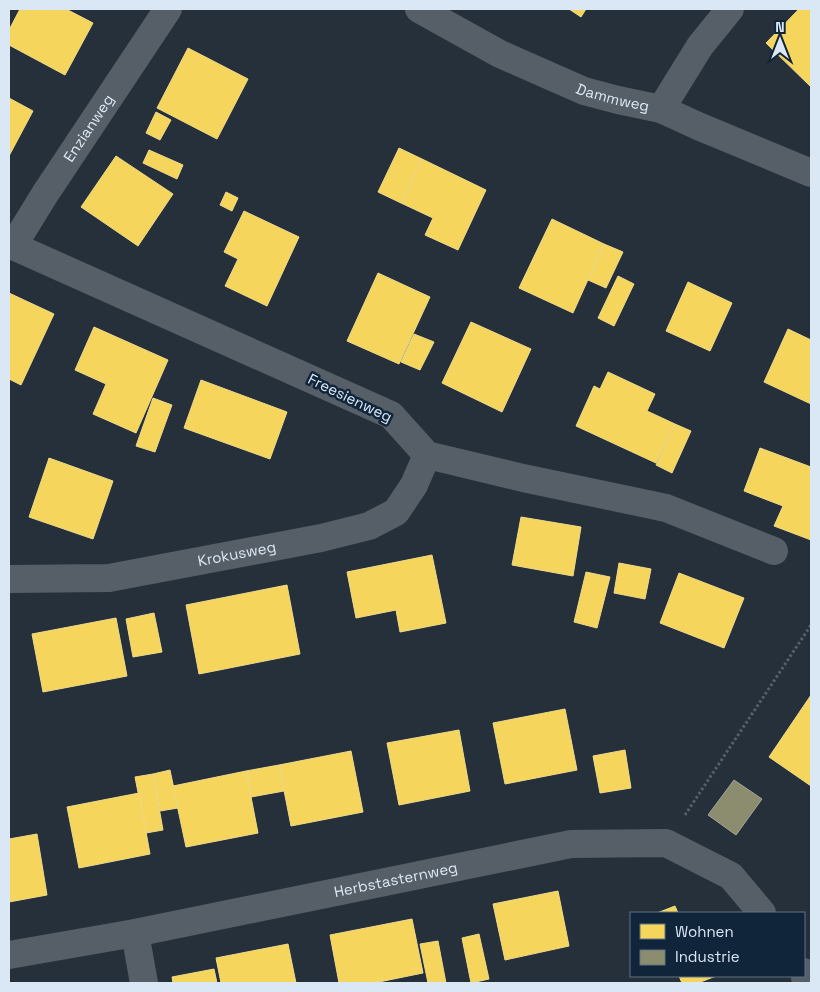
<svg xmlns="http://www.w3.org/2000/svg" width="820" height="992" font-family="'Space Grotesk',sans-serif">
  <style>
    .homes { fill: #f6d55c; stroke: #eeda8a }
    .industry { fill: #8c8c6e; stroke: #a3a796 }
    .lines { fill: none; stroke-linecap: round; stroke-linejoin: round }
    .path { stroke: #586068; stroke-width: 3; stroke-dasharray: 2.5 2.5; stroke-linecap: butt }
    .minor { stroke: #565f67; stroke-width: 28 }
    .labels { text-anchor: middle; stroke-width: 5; stroke-linejoin: round; paint-order: stroke }
    .street-label { font-size: 15px; fill: #dae7f5; stroke: #11253a }
  </style>
  <rect width="100%" height="100%" fill="#25303b"/>
  <!-- homes -->
  <g class="homes">
    <polygon points="20,9 66,9 93,23 65,75 9,45 9,30"/>
    <polygon points="569,9 586,9 581,17"/>
    <polygon points="799,9 811,9 811,87 766,43"/>
    <polygon points="188,48 248,79 217,139 157,108"/>
    <polygon points="9,98 33,111 9,156"/>
    <polygon points="156,112 171,120 160,140 146,133"/>
    <polygon points="399,148 422,159 401,203 378,192"/>
    <polygon points="149,150 183,165 177,179 143,163"/>
    <polygon points="116,156 173,194 138,246 81,207"/>
    <polygon points="422,159 486,190 458,250 425,235 433,218 401,203"/>
    <polygon points="226,192 238,198 232,211 220,205"/>
    <polygon points="244,211 299,237 267,306 225,286 238,259 224,252"/>
    <polygon points="552,219 604,244 573,313 519,288"/>
    <polygon points="604,244 623,252 606,288 588,280"/>
    <polygon points="378,273 430,297 399,364 347,341"/>
    <polygon points="618,276 634,284 614,326 598,318"/>
    <polygon points="688,282 732,303 710,351 666,331"/>
    <polygon points="9,293 54,314 21,385 9,379"/>
    <polygon points="471,322 531,349 502,412 442,383"/>
    <polygon points="94,327 168,360 136,433 93,414 106,384 75,370"/>
    <polygon points="788,329 811,340 811,404 764,382"/>
    <polygon points="414,334 434,342 420,370 401,362"/>
    <polygon points="608,372 655,394 647,411 675,424 656,463 576,426 594,386 600,389"/>
    <polygon points="201,380 287,412 270,459 184,428"/>
    <polygon points="153,398 172,405 155,452 136,446"/>
    <polygon points="675,424 691,431 672,473 656,465"/>
    <polygon points="760,448 811,467 811,540 774,526 783,506 744,491"/>
    <polygon points="49,458 113,481 93,539 29,517"/>
    <polygon points="521,517 581,527 573,576 512,565"/>
    <polygon points="432,555 446,623 400,632 396,610 356,618 347,572"/>
    <polygon points="619,563 651,569 645,599 614,593"/>
    <polygon points="586,572 610,577 597,628 574,622"/>
    <polygon points="679,573 744,598 724,648 660,623"/>
    <polygon points="287,585 300,654 199,674 186,605"/>
    <polygon points="154,613 162,652 133,657 126,619"/>
    <polygon points="116,618 127,676 43,692 32,634"/>
    <polygon points="811,695 811,786 769,757"/>
    <polygon points="565,709 577,770 505,784 493,723"/>
    <polygon points="459,730 470,791 399,805 387,743"/>
    <polygon points="625,750 631,788 600,793 593,756"/>
    <polygon points="351,751 363,812 291,826 279,765"/>
    <polygon points="279,765 284,791 251,797 246,771"/>
    <polygon points="170,770 178,808 160,811 153,774"/>
    <polygon points="246,771 258,833 186,847 173,786"/>
    <polygon points="153,774 163,830 146,833 135,777"/>
    <polygon points="139,793 150,854 79,868 67,807"/>
    <polygon points="37,834 47,895 9,902 9,839"/>
    <polygon points="558,891 569,946 505,960 493,904"/>
    <polygon points="675,906 678,913 657,913"/>
    <polygon points="412,919 423,973 374,983 339,983 330,935"/>
    <polygon points="479,934 489,979 471,983 462,938"/>
    <polygon points="438,941 446,983 428,983 420,944"/>
    <polygon points="288,944 296,983 221,983 216,958"/>
    <polygon points="214,969 217,983 173,983 172,977"/>
    <polygon points="679,976 716,976 698,983 682,983"/>
  </g>
  <!-- industry -->
  <polygon class="industry" points="734,780 762,799 736,835 708,815"/>
  <g class="lines">
    <!-- path -->
    <polyline class="path" points="685,815 811,625"/>
    <!-- minor -->
    <g class="minor">
      <path id="s1" d="M419,9L500,54L584,91L618,100L661,109L698,126L811,173"/>
      <polyline points="661,109 700,46 730,9"/>
      <path id="s2" d="M9,243L13,246L45,194L168,9"/>
      <polyline points="13,246 391,415 427,455 523,478 666,508 774,551"/>
      <path id="s3" d="M9,579L109,578L321,538L369,526L396,512L414,485L427,455"/>
      <polyline points="135,933 144,983"/>
      <path id="s4" d="M9,955L135,933L571,844L666,843L731,876L762,913"/>
      <polyline points="804,972 806,983"/>
    </g>
  </g>
  <g class="labels">
    <!-- street labels -->
    <g class="street-label">
      <text dy="5" stroke="none"><textPath href="#s1" startOffset="214">Dammweg</textPath></text>
      <text dy="5" stroke="none"><textPath href="#s2" startOffset="145">Enzianweg</textPath></text>
      <text transform="translate(350 398) rotate(26)" y="5">Freesienweg</text>
      <text dy="5" stroke="none"><textPath href="#s3" startOffset="230">Krokusweg</textPath></text>
      <text dy="5" stroke="none"><textPath href="#s4" startOffset="394">Herbstasternweg</textPath></text>
    </g>
  </g>
  <!-- border -->
  <rect width="820" height="992" fill="none" stroke="#dae7f5" stroke-width="20"/>
  <!-- legend -->
  <rect x="630" y="912" width="175" height="65" fill="#11253a" stroke="#617385"/>
  <rect x="640" y="924" width="25" height="15" fill="#f6d55c" stroke="#617385"/>
  <text x="675" y="937" font-size="15" fill="#dae7f5">Wohnen</text>
  <rect x="640" y="950" width="25" height="15" fill="#8c8c6e" stroke="#617385"/>
  <text x="675" y="962" font-size="15" fill="#dae7f5">Industrie</text>
  <!-- north arrow -->
  <g transform="translate(780 40)" stroke="#11253a" stroke-width="4" paint-order="stroke">
  <path d="M0-4L9 19L0 12L-9 19Z" fill="#dae7f5"/>
  <text y="-8" font-size="14" font-weight="bold" text-anchor="middle" fill="#dae7f5">N</text>
  </g>
</svg>
